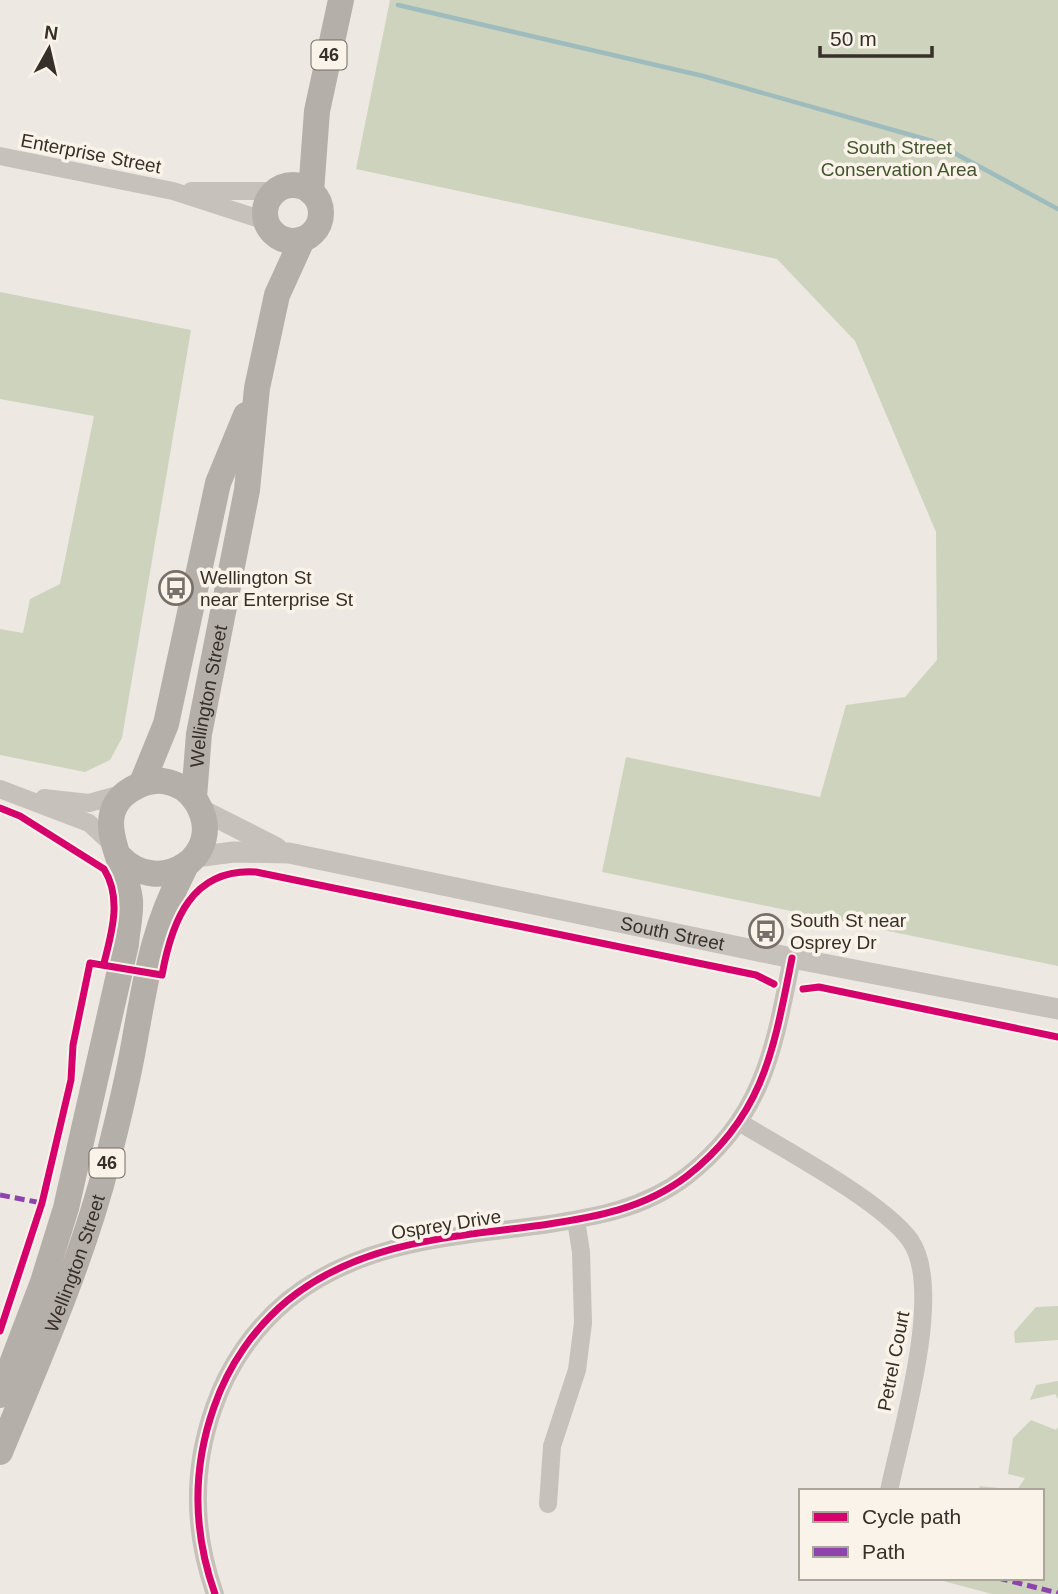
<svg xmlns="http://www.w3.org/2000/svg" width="1058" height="1594" font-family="Helvetica,sans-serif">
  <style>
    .green { fill: #cdd3bc }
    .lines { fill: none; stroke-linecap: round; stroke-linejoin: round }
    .stream { stroke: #9ebcbe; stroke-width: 4.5 }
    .minor { stroke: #c6c1bb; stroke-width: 18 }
    .tertiary { stroke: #c6c1bb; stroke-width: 21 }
    .primary { stroke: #b5afaa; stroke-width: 26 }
    .quiet { stroke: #8e44ad; stroke-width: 5; stroke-dasharray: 10 5; stroke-linecap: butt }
    .cycleway-casing { stroke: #f9f3e9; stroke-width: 11 }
    .cycleway { stroke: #d6006c; stroke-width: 7 }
    .labels { text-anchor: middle; stroke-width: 7; stroke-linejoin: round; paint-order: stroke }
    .shield { fill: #f9f3e9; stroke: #716a63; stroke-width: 2 }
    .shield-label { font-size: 18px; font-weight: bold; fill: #372f29 }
    .park-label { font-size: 19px; fill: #43552d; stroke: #f9f3e9 }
    .street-label { font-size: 19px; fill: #372f29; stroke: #f9f3e9 }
    .poi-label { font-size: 19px; fill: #372f29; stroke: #f9f3e9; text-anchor: start }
  </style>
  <rect width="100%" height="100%" fill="#ede9e2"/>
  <!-- green -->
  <g class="green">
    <polygon points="390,0 1058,0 1058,966 602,872 626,757 820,797 846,705 905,697 937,660 936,532 855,341 777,259 356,169"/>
    <polygon points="0,292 191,330 122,738 110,760 85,772 0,755 0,629 23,633 30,599 60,584 94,416 0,399"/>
    <polygon points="1058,1306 1058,1340 1015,1343 1014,1332 1036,1307"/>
    <polygon points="1058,1381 1058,1399 1055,1394 1030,1400 1036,1385"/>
    <polygon points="1031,1420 1056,1430 1058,1427 1058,1594 992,1594 932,1578 1042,1578 1042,1491 978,1491 980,1486 1017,1490 1025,1478 1008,1474 1013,1438"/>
  </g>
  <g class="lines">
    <!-- stream -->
    <polyline class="stream" points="398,5 703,76 932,141 1058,209"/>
    <!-- minor -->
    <g class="minor">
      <polyline points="0,156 173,191 266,221"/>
      <polyline points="191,191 275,191"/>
      <polyline points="0,789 89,823 114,846"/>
      <polyline points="44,798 89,803 125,793"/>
      <path d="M739,1122C782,1148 883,1202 910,1240C945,1289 901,1432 889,1491"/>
      <polyline points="548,1504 552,1446 577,1370 583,1323 581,1252 576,1220"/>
      <path d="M215,1594C193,1532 192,1469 214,1407C228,1366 254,1328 288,1300C361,1241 453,1237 543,1225C595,1217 644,1209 687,1176C764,1116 774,1048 792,958"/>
    </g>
    <!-- tertiary -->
    <g class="tertiary">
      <polyline points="202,810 277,848"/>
      <path id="s1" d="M195,857L234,852L289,853L792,958L1058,1009"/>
    </g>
    <!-- primary -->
    <g class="primary">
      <circle cx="293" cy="213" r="28"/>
      <polyline points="311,192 317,111 341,0"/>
      <polyline points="142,783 166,724 218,483 246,415"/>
      <path id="s2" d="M194,797L199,734L247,490L257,388L277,295L302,240"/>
      <path d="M0,1395L43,1282L66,1208L126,944C127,930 131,915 130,901C128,865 87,815 132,789C142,783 151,780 163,781C177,783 190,791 197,803C228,854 160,900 119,856"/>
      <path id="s3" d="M0,1452C39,1358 82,1261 107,1163C117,1124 127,1084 134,1044C147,973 152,932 185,867"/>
    </g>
    <!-- quiet -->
    <g class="quiet">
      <polyline points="0,1195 42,1203"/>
      <polyline points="998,1578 1058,1593"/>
    </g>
    <!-- cycleway casing -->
    <g class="cycleway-casing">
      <g id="cycleway">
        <path d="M0,808L20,816L104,869C122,898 112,932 104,963"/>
        <polyline points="803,989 819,987 1058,1037"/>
        <path d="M0,1331L42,1203L71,1080L73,1045L90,963L162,975C172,920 192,868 256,872L756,975L774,984"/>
        <path d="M215,1594C193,1532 192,1469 214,1407C228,1366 254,1328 288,1300C361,1241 453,1237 543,1225C595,1217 644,1209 687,1176C764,1116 774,1048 792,958"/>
      </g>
    </g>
    <!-- cycleway -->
    <use href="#cycleway" class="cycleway"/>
  </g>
  <!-- icons -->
  <defs>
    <g id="bus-ring" transform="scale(1.75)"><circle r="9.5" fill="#f9f3e9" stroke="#77706a" stroke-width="1.5"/><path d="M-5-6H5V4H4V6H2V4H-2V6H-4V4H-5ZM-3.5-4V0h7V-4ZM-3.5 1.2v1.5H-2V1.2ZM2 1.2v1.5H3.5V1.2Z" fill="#77706a"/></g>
  </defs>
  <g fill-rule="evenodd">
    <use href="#bus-ring" x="176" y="588"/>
    <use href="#bus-ring" x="766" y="931"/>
  </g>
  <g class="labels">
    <!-- shield labels -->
    <g class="shield">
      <rect x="311.5" y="40.5" width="35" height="29" rx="5"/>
      <rect x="89.5" y="1148.5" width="35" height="29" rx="5"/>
    </g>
    <g class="shield-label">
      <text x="329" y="61">46</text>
      <text x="107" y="1169">46</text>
    </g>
    <!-- park labels -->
    <g class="park-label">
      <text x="899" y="154">South Street<tspan x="899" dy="22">Conservation Area</tspan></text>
    </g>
    <!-- street labels -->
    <g class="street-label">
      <text transform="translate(91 153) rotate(11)" y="7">Enterprise Street</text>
      <text dy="7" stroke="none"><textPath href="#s2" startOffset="102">Wellington Street</textPath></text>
      <text dy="7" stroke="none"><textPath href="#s1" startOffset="486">South Street</textPath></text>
      <text transform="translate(446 1224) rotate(-9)" y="7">Osprey Drive</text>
      <text dy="7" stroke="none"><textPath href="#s3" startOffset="203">Wellington Street</textPath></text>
      <text transform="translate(893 1361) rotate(-79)" y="7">Petrel Court</text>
    </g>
    <!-- poi labels -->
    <g class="poi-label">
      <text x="200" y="584">Wellington St<tspan x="200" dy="22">near Enterprise St</tspan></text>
      <text x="790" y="927">South St near<tspan x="790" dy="22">Osprey Dr</tspan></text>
    </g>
  </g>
  <!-- legend -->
  <rect x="799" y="1489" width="245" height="91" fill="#f9f3e9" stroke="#aba59c" stroke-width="2"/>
  <rect x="813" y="1512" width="35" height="10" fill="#d6006c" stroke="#aba59c" stroke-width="2"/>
  <text x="862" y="1524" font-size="21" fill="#372f29">Cycle path</text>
  <rect x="813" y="1547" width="35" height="10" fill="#8e44ad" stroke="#aba59c" stroke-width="2"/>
  <text x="862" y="1559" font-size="21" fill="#372f29">Path</text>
  <!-- north arrow -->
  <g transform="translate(49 49) rotate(8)" stroke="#f9f3e9" stroke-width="5" paint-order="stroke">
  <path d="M0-5L12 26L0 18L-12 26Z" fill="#372f29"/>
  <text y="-10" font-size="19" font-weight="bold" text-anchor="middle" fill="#372f29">N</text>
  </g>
  <!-- scale -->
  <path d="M820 46v10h112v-10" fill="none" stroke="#372f29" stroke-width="3.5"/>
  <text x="830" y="46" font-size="21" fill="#372f29" stroke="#f9f3e9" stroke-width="5" paint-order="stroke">50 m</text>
</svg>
